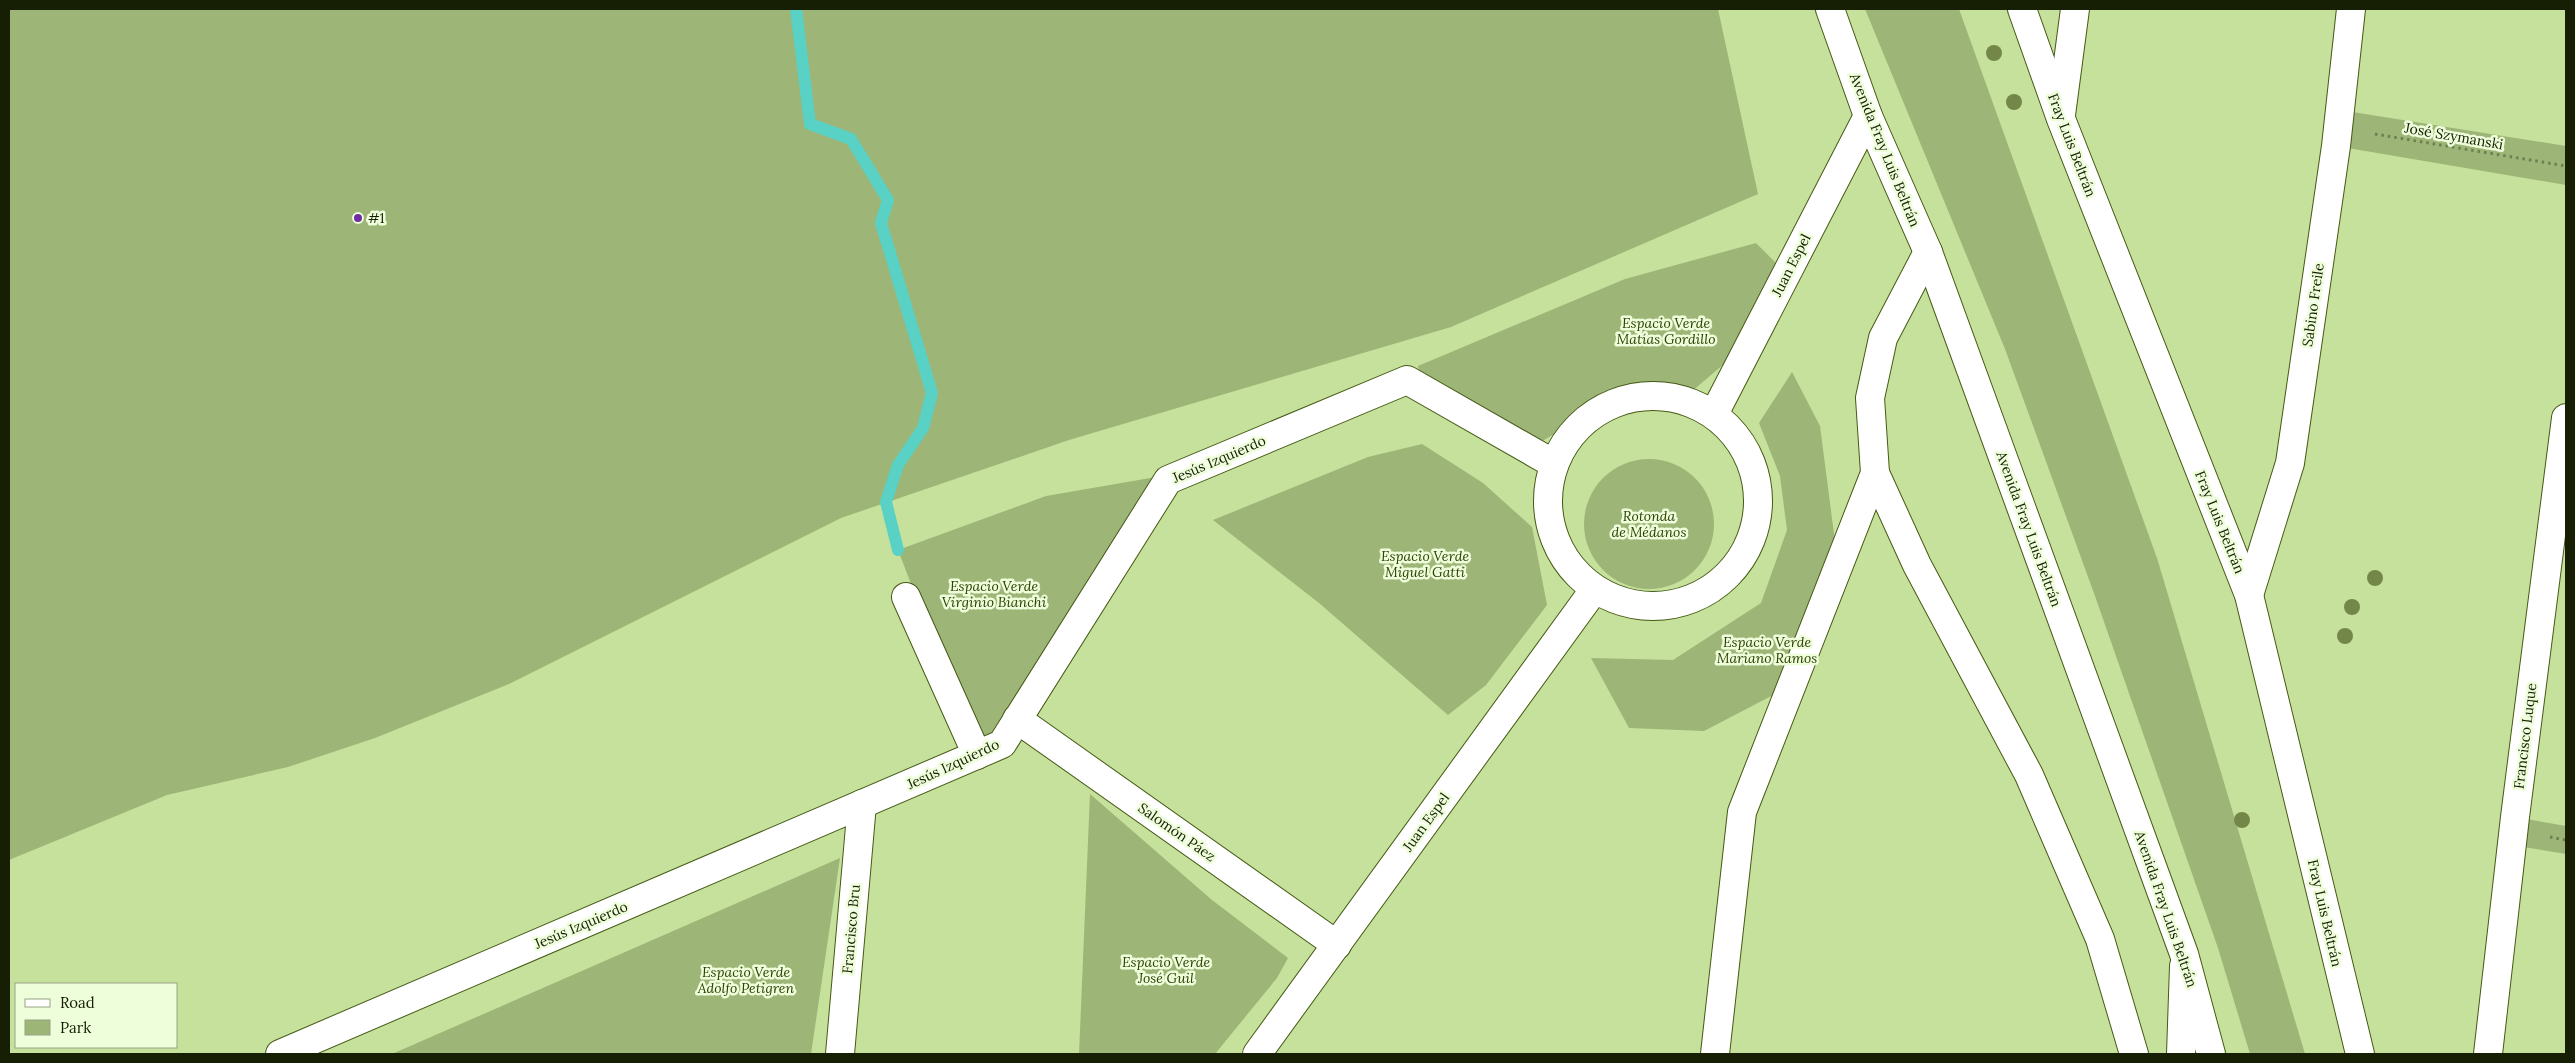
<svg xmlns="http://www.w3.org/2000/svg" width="2575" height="1063" font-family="Lora,serif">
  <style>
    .green { fill: #9db577 }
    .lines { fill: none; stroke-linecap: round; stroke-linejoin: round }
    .stream { stroke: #59d1c4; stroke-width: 12 }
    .minor-casing { stroke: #455a15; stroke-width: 30 }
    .primary-casing { stroke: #455a15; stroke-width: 30 }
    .path { stroke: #6e8050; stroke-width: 3; stroke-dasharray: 2.5 4; stroke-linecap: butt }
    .minor { stroke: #fff; stroke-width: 28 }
    .primary { stroke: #fff; stroke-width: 28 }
    .tree { fill: #738848 }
    .poi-dot { fill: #6f2ea3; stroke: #eefdda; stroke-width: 2 }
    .labels { text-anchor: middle; stroke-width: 5; stroke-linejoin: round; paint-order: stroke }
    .street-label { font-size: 14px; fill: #161f04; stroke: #eefdda }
    .poi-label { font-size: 14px; fill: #161f04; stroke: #eefdda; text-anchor: start }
    .park-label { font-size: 14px; font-style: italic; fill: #2f4004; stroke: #eefdda }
  </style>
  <rect width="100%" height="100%" fill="#c6e19b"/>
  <!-- green -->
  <g class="green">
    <polygon points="9,9 1718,9 1758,194 1451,327 1069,440 841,518 509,684 375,738 288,767 167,795 9,860"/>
    <polygon points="1865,9 1959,9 2157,558 2305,1054 2250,1054 2218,948 2095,596 2005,349"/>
    <polygon points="2340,110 2566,146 2566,185 2336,146"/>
    <polygon points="1756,243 1789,276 1731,358 1691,392 1623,394 1532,447 1424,398 1418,366 1625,279"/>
    <polygon points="1792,372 1820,426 1837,557 1806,678 1704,731 1629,728 1591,658 1673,660 1761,603 1787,530 1780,476 1759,423"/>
    <polygon points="1422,444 1483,483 1532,527 1547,605 1486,685 1448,715 1319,603 1213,520 1368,457"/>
    <circle cx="1649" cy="524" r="65"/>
    <polygon points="1156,477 977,755 898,550 1046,496"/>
    <polygon points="1090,794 1212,900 1288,958 1277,978 1215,1054 1079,1054"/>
    <polygon points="2515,817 2566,826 2566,854 2511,845"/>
    <polygon points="840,858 811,1054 392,1054"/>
  </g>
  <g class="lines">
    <!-- stream -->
    <polyline class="stream" points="796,9 810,124 851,139 888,200 881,223 932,393 923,428 898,465 886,502 898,550"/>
    <!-- minor casing -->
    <g class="minor-casing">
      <g id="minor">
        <polyline points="2022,9 2061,119 2249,595 2360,1054"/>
        <polyline points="2061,115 2075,9"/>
        <circle cx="1653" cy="501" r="105"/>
        <polyline points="1714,414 1868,116"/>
        <polyline points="1875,473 1917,565 2029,775 2100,939 2134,1054"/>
        <polyline points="2249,595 2290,463 2336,146 2351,9"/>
        <polyline points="906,597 977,755"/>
        <polyline points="1017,719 1337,945"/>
        <polyline points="280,1054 1002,744 1168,480 1407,380 1554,464"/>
        <polyline points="840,1054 862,804"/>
        <polyline points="1257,1054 1594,590"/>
        <polyline points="1715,1054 1742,812 1875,473 1870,398 1883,338 1928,252"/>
        <polyline points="2181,1054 2184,966"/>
        <polyline points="2488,1054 2515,817 2566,418"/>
      </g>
    </g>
    <!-- primary casing -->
    <g class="primary-casing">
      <polyline id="primary" points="1830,9 1868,116 1928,252 2184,954 2211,1054"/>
    </g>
    <!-- path -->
    <g class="path">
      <polyline points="2375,134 2566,166"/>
      <polyline points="2550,837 2566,840"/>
    </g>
    <!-- minor -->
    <use href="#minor" class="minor"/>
    <!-- primary -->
    <use href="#primary" class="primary"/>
  </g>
  <!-- trees -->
  <g class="tree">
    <circle cx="1994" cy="53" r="8"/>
    <circle cx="2014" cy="102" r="8"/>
    <circle cx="2375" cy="578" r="8"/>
    <circle cx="2352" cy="607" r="8"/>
    <circle cx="2345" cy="636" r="8"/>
    <circle cx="2242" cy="820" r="8"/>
  </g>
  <!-- markers -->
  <circle class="poi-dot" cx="358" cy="218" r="5"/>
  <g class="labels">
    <!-- street labels -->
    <g class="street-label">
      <text transform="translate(2454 136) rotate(10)" y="5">José Szymanski</text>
      <text transform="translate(2072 145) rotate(69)" y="5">Fray Luis Beltrán</text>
      <text transform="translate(1885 150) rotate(68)" y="5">Avenida Fray Luis Beltrán</text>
      <text transform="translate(1791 265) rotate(-63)" y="5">Juan Espel</text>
      <text transform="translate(2313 305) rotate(-82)" y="5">Sabino Freile</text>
      <text transform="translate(1219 459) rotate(-23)" y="5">Jesús Izquierdo</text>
      <text transform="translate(2220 522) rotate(68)" y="5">Fray Luis Beltrán</text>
      <text transform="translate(2029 529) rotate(70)" y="5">Avenida Fray Luis Beltrán</text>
      <text transform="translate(2525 736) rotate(-83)" y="5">Francisco Luque</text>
      <text transform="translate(953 764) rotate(-25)" y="5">Jesús Izquierdo</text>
      <text transform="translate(1426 822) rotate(-54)" y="5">Juan Espel</text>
      <text transform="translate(1177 832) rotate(35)" y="5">Salomón Páez</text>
      <text transform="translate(2166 909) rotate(71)" y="5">Avenida Fray Luis Beltrán</text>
      <text transform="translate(2325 913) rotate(77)" y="5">Fray Luis Beltrán</text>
      <text transform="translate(581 925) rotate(-23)" y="5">Jesús Izquierdo</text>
      <text transform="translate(851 929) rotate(-85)" y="5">Francisco Bru</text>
    </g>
    <!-- poi labels -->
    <g class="poi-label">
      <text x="368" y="223">#1</text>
    </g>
    <!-- park labels -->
    <g class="park-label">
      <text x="1666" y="328">Espacio Verde<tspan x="1666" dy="16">Matías Gordillo</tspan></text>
      <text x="1649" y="521">Rotonda<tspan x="1649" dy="16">de Médanos</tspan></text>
      <text x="1425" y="561">Espacio Verde<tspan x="1425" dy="16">Miguel Gatti</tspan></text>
      <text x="994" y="591">Espacio Verde<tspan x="994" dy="16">Virginio Bianchi</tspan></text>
      <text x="1767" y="647">Espacio Verde<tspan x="1767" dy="16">Mariano Ramos</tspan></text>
      <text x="1166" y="967">Espacio Verde<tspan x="1166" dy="16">José Guil</tspan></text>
      <text x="746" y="977">Espacio Verde<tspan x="746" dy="16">Adolfo Petigren</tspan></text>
    </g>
  </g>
  <!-- border -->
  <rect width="2575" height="1063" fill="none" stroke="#161f04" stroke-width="20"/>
  <!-- legend -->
  <rect x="15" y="983" width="162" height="65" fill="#eefdda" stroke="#98a484"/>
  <rect x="25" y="999" width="25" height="8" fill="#ffffff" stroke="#98a484"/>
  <text x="60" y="1008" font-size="15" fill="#161f04">Road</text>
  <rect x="25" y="1020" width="25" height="15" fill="#9db577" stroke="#98a484"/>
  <text x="60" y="1033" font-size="15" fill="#161f04">Park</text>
</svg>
